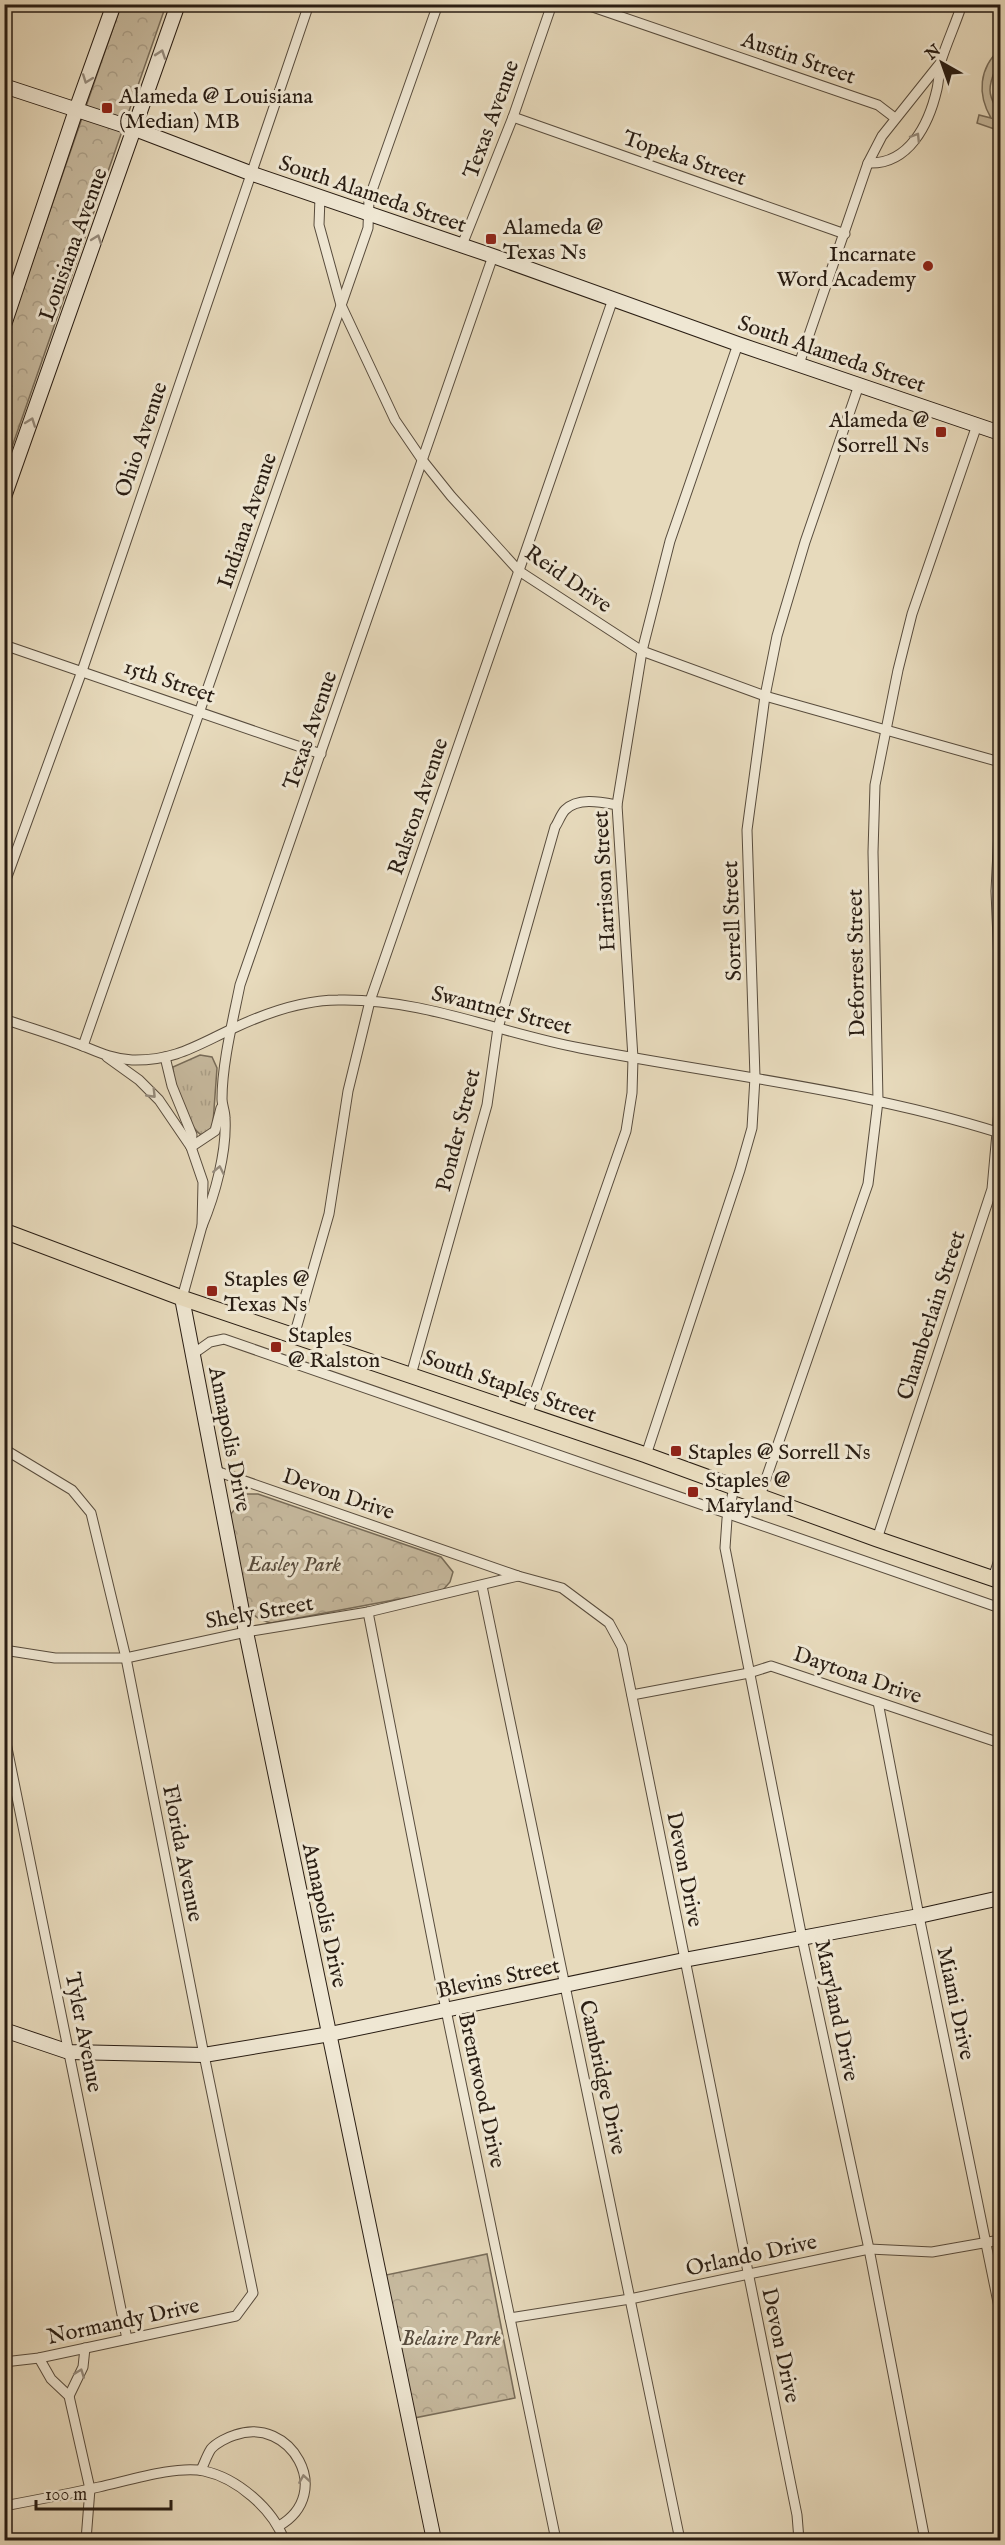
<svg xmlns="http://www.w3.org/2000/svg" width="1005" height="2545" font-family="'IM FELL English',serif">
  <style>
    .grass { fill: url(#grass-tufts); stroke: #786c59; stroke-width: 1.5 }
    .park { fill: url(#park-crowns); stroke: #786c59; stroke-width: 1.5 }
    .pitch { fill: #c7ba9f; stroke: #786c59; stroke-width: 1.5 }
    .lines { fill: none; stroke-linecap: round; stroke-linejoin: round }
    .street-casing { stroke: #584c3d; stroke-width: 11 }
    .secondary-casing { stroke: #291d13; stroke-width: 16 }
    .primary-casing { stroke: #291d13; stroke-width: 17 }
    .street { stroke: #efe7d3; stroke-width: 9 }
    .secondary { stroke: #efe7d3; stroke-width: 14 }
    .primary { stroke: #e7dabc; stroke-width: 15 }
    .oneway { stroke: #968c7d }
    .poi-dot { fill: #8f2418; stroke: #efe7d3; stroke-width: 2 }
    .labels { text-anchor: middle; stroke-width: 6; stroke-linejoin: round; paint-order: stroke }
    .street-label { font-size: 22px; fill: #291d13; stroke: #efe7d3 }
    .poi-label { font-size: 22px; fill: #291d13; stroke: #efe7d3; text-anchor: start }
    .park-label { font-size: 22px; font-style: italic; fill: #584c3d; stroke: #efe7d3 }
  </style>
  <defs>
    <pattern id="grass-tufts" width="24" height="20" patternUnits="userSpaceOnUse" patternTransform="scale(1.5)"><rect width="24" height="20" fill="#c7ba9f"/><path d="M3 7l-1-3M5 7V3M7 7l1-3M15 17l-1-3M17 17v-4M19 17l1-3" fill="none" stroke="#ab9f88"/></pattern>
    <pattern id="park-crowns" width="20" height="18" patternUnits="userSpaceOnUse" patternTransform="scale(1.5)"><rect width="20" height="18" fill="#c7ba9f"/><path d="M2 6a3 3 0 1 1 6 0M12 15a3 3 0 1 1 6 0" fill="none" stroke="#ab9f88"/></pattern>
  </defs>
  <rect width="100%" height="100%" fill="#e7dabc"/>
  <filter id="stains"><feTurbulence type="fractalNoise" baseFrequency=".00333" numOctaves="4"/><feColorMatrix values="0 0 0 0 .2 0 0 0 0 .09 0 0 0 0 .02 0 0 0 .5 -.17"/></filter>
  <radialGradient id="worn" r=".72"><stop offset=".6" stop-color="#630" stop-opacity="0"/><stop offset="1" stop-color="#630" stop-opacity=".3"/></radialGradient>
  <!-- grass -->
  <path class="grass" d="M200,1055L212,1057L217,1068L213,1123L211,1129L202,1135C189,1130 172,1081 173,1067Z"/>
  <!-- park -->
  <g class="park">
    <polygon points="121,5 166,5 5,467 5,341"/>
    <path d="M246,1494H258L441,1557L453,1572L450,1582L442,1591L271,1623C259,1620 253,1616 247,1606L230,1523L231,1514Z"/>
    <polygon points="487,2254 515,2398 414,2418 386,2275"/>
  </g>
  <!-- pitch -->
  <path class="pitch" d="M1000,49C1001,64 990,74 990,90C990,101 997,107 1000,117C1002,121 1000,127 1000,131L977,123L979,115L991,118C977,94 979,68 1000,49Z"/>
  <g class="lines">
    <!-- street casing -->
    <g class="street-casing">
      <g id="street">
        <polyline points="584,4 878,105 895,118"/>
        <polyline points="991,4 1000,8"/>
        <polyline points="513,117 845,234"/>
        <path d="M868,163C909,165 929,124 937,89C939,80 939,70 941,61C947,42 956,23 962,4"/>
        <polyline points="320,197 319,225 341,305 395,420 423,461 451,496 519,571 642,651 765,696 1000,762"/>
        <polyline points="462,245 513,117 552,4"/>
        <polyline points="799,364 868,163 882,136 941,62"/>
        <polyline points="4,645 321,754"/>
        <polyline points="1000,811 996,891 1000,987"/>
        <polyline points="4,885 82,671 309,4"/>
        <path d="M4,1019C30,1028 57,1036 83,1046C100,1053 113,1059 132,1060C175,1061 197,1045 234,1028C266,1013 302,1000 338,1000C422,998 499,1033 580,1048C720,1075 864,1090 1000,1133"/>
        <polyline points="83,1046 368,228 369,199 438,4"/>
        <polyline points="107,1057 139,1080 159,1100 191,1147"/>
        <polyline points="165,1057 172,1086 192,1135 191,1147 203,1182 202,1226 182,1298"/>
        <polyline points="191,1147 215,1131 221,1108"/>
        <path d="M202,1226C215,1195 227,1152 225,1118C225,1111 222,1105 222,1099C222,1064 233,1020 240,985L493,256"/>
        <polyline points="294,1336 329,1214 348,1091 370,1001 613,299"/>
        <polyline points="193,1354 210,1342 224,1339 1000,1608"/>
        <path d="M411,1375L487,1105L498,1028L555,827C558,823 561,814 565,810C578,797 601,802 617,805"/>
        <polyline points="527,1415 626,1131 632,1093 633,1058 617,805 642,651 670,541 738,344"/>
        <polyline points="4,1449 72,1490 91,1513 126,1658 204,2055 253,2293 236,2316 39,2358 4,2362"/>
        <polyline points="646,1455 740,1170 752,1128 755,1077 747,830 765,696 777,636 805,542 859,385"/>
        <polyline points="216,1471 518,1576 562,1588 609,1623 622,1647 797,2515 799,2540"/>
        <polyline points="734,1488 727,1519 725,1548 802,1938 869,2249 925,2540"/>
        <polyline points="760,1496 868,1184 878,1101 873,852 875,785 898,670 912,614 977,425"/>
        <polyline points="877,1539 992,1189 1000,1099"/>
        <polyline points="993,1578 1000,1557"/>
        <polyline points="482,1586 680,2540"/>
        <polyline points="368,1612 446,2010 556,2540"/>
        <polyline points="4,1650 55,1658 126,1658 246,1632 368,1612 518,1576"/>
        <polyline points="632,1695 749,1673 771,1666 1000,1743"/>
        <polyline points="878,1702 919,1916 1000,2312"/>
        <polyline points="4,1733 127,2339"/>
        <polyline points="510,2318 630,2299 869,2249 932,2252 1000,2240"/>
        <polyline points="39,2358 51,2379 69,2396 90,2489 86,2540"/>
        <polyline points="69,2396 83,2367 85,2348"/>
        <path d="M201,2470C204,2464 207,2455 211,2449C216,2443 228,2437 235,2435C290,2415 336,2493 279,2526"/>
        <path d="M4,2506C36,2500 68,2494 99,2487C127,2481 177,2465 204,2471C237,2478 273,2509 284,2540"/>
      </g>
    </g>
    <!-- secondary casing -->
    <g class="secondary-casing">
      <g id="secondary">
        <polyline points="4,86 135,129 250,173 493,256 738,344 1000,433"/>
        <polyline points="4,325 76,110 114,4"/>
        <polyline points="4,497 178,4"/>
        <polyline points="182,1298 246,1632 434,2540"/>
        <polyline points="4,2030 69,2052 204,2055 330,2034 684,1960 919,1916 1000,1898"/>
      </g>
    </g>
    <!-- primary casing -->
    <g class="primary-casing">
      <polyline id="primary" points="4,1231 182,1298 646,1455 877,1539 1000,1581"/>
    </g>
    <!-- street -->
    <use href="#street" class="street"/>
    <!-- secondary -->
    <use href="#secondary" class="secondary"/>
    <!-- primary -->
    <use href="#primary" class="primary"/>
  </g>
  <!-- one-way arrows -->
  <defs><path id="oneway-chevron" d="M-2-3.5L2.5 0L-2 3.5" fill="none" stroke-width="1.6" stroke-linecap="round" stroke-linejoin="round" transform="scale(1.5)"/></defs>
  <g class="oneway">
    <use href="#oneway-chevron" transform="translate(161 54) rotate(-71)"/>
    <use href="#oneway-chevron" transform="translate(87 79) rotate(110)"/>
    <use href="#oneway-chevron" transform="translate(916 137) rotate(-58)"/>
    <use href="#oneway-chevron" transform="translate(97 239) rotate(-70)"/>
    <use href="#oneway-chevron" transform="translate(31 422) rotate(-70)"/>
    <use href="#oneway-chevron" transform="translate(152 1094) rotate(46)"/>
    <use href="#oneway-chevron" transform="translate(219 1170) rotate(-79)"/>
    <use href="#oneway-chevron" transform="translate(80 2373) rotate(-69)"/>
    <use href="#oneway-chevron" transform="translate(304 2479) rotate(-99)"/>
  </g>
  <!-- markers -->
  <g class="poi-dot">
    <rect x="101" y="102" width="12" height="12" rx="3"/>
    <rect x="485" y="233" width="12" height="12" rx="3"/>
    <circle cx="928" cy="266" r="6"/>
    <rect x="935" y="426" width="12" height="12" rx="3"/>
    <rect x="206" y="1285" width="12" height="12" rx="3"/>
    <rect x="270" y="1341" width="12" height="12" rx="3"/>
    <rect x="670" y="1445" width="12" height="12" rx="3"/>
    <rect x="687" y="1486" width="12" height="12" rx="3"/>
  </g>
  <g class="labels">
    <!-- street labels -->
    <g class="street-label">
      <text transform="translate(799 57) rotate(19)" y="8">Austin Street</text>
      <text transform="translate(490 119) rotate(-70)" y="8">Texas Avenue</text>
      <text transform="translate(685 157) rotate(19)" y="8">Topeka Street</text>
      <text transform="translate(373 193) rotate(19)" y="8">South Alameda Street</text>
      <text transform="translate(72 244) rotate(-70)" y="8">Louisiana Avenue</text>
      <text transform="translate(832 353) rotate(19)" y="8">South Alameda Street</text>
      <text transform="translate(140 439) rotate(-71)" y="8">Ohio Avenue</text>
      <text transform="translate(246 520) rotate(-71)" y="8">Indiana Avenue</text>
      <text transform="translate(569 578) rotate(35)" y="8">Reid Drive</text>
      <text transform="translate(170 680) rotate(19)" y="8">15th Street</text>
      <text transform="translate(309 730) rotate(-71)" y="8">Texas Avenue</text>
      <text transform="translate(417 806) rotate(-71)" y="8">Ralston Avenue</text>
      <text transform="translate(603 881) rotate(-93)" y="8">Harrison Street</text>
      <text transform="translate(731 921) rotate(-92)" y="8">Sorrell Street</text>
      <text transform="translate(855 963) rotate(-91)" y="8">Deforrest Street</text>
      <text transform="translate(502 1009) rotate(14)" y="8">Swantner Street</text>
      <text transform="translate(457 1130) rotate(-76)" y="8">Ponder Street</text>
      <text transform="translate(930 1315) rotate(-72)" y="8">Chamberlain Street</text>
      <text transform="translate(510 1385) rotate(19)" y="8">South Staples Street</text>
      <text transform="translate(231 1439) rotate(79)" y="8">Annapolis Drive</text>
      <text transform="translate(339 1493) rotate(19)" y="8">Devon Drive</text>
      <text transform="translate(259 1611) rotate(-10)" y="8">Shely Street</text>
      <text transform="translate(858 1674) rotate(19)" y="8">Daytona Drive</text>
      <text transform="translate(184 1853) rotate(79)" y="8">Florida Avenue</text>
      <text transform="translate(686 1869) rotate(79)" y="8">Devon Drive</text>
      <text transform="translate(326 1915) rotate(78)" y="8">Annapolis Drive</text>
      <text transform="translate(498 1977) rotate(-12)" y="8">Blevins Street</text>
      <text transform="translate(957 2003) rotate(78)" y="8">Miami Drive</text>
      <text transform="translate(838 2010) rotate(78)" y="8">Maryland Drive</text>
      <text transform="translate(85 2032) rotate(79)" y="8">Tyler Avenue</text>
      <text transform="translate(604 2077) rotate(78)" y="8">Cambridge Drive</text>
      <text transform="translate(483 2090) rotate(78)" y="8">Brentwood Drive</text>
      <text transform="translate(751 2254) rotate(-12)" y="8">Orlando Drive</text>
      <text transform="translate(123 2320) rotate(-12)" y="8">Normandy Drive</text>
      <text transform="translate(782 2345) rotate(78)" y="8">Devon Drive</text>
    </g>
    <!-- poi labels -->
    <g class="poi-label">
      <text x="119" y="103">Alameda @ Louisiana<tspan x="119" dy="25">(Median) MB</tspan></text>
      <text x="503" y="234">Alameda @<tspan x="503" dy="25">Texas Ns</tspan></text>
      <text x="916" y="261" text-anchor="end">Incarnate<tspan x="916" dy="25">Word Academy</tspan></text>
      <text x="929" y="427" text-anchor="end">Alameda @<tspan x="929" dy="25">Sorrell Ns</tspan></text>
      <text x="224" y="1286">Staples @<tspan x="224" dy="25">Texas Ns</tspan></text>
      <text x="288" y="1342">Staples<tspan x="288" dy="25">@ Ralston</tspan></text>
      <text x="688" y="1459">Staples @ Sorrell Ns</text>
      <text x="705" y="1487">Staples @<tspan x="705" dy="25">Maryland</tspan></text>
    </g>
    <!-- park labels -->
    <g class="park-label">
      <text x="294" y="1571">Easley Park</text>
      <text x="451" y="2345">Belaire Park</text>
    </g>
  </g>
  <!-- margin -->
  <rect width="1005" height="2545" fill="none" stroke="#e7dabc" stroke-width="24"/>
  <rect x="6" y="6" width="993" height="2533" fill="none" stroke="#291d13" stroke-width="3"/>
  <rect x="12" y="12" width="981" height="2521" fill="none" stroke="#291d13" stroke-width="1.5"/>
  <!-- north arrow -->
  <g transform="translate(942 63) rotate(320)" stroke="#efe7d3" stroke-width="4.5" paint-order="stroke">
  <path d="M0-4.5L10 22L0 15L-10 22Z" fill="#291d13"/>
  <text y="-9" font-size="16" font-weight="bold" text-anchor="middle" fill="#291d13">N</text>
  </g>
  <!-- scale -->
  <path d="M36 2500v9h135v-9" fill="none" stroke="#291d13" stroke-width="3"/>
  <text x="45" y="2500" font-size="18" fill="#291d13" stroke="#efe7d3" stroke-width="4.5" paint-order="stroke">100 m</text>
  <rect width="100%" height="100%" filter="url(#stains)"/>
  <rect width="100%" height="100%" fill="url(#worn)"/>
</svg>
